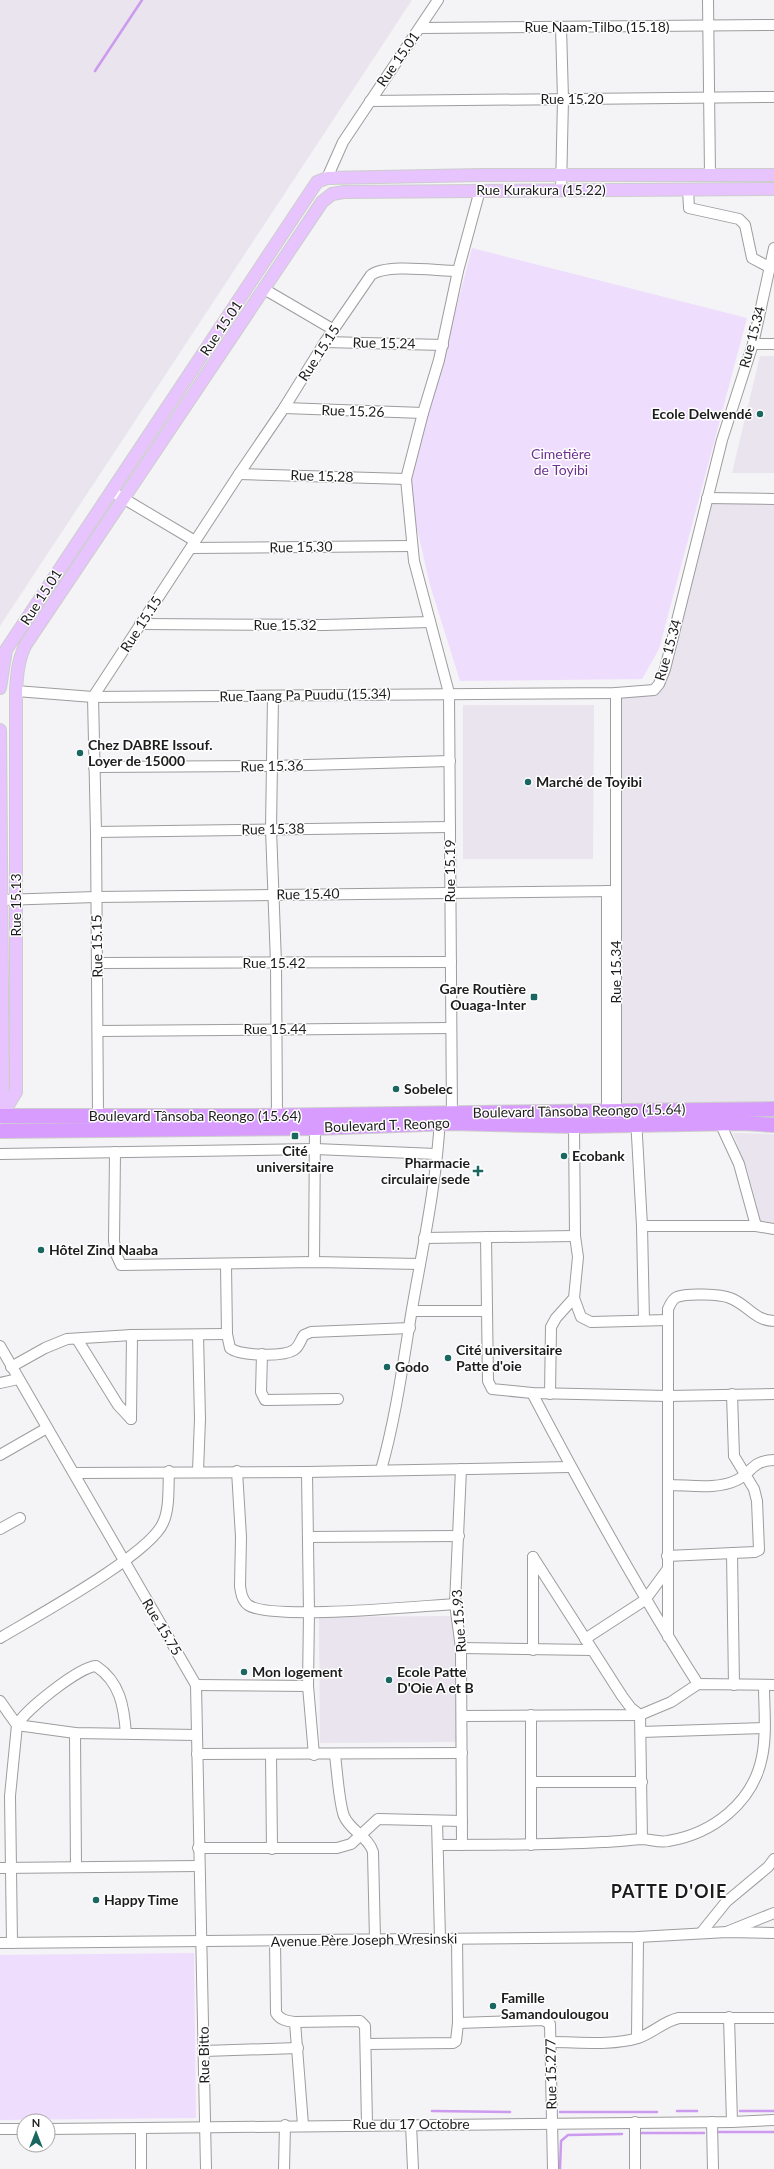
<svg xmlns="http://www.w3.org/2000/svg" width="774" height="2169" font-family="Lato,sans-serif">
  <style>
    .built { fill: #e9e4ed }
    .green { fill: #efddfd }
    .lines { fill: none; stroke-linecap: round; stroke-linejoin: round }
    .stream { stroke: #cc9aee; stroke-width: 2.5 }
    .minor-casing { stroke: #9d9c9e; stroke-width: 12 }
    .major-casing { stroke: #cdcdcd; stroke-width: 14 }
    .highway-casing { stroke: #cdcdcd; stroke-width: 16 }
    .minor { stroke: #fff; stroke-width: 10 }
    .major { stroke: #e7c4fe; stroke-width: 12 }
    .highway { stroke: #d79cfe; stroke-width: 14 }
    .poi-dot { fill: #1a6660; stroke: #fff; stroke-width: 1.5 }
    .labels { text-anchor: middle; stroke-width: 3; stroke-linejoin: round; paint-order: stroke }
    .street-label { font-size: 14px; fill: #1d1c1d; stroke: #fff }
    .poi-label { font-size: 14px; font-weight: bold; fill: #1d1c1d; stroke: #fff; text-anchor: start }
    .park-label { font-size: 14px; fill: #6e3092; stroke: #fff }
    .district-label { font-size: 18px; font-weight: bold; letter-spacing: 1px; fill: #1d1c1d; stroke: #fff }
  </style>
  <rect width="100%" height="100%" fill="#f4f3f6"/>
  <!-- built -->
  <g class="built">
    <polygon points="0,0 412,0 0,626"/>
    <polygon points="760,356 774,356 774,473 732,473"/>
    <polygon points="707,498 774,499 774,1109 616,1111 616,693 659,684"/>
    <polygon points="463,705 594,705 593,859 463,859"/>
    <polygon points="733,1133 774,1134 774,1225 761,1223 748,1172"/>
    <polygon points="457,1616 458,1742 320,1743 319,1617"/>
  </g>
  <!-- green -->
  <g class="green">
    <polygon points="472,248 747,318 659,649 642,679 460,681 430,585 412,507 412,473 422,425 442,362"/>
    <polygon points="194,1953 196,2118 0,2120 0,1955"/>
  </g>
  <g class="lines">
    <!-- stream -->
    <g class="stream">
      <polyline points="95,71 142,0"/>
      <polyline points="432,2111 510,2112"/>
      <polyline points="677,2111 697,2111"/>
      <polyline points="740,2111 774,2111"/>
      <polyline points="560,2112 657,2112"/>
      <polyline points="719,2132 774,2132"/>
      <polyline points="641,2133 704,2133"/>
      <polyline points="560,2169 561,2141 568,2135 622,2134"/>
    </g>
    <!-- minor casing -->
    <g class="minor-casing">
      <g id="minor">
        <polyline points="708,0 710,175"/>
        <polyline points="420,28 774,25"/>
        <polyline points="370,101 774,97"/>
        <polyline points="327,178 343,142 438,0"/>
        <polyline points="688,189 689,208 739,219 745,225 752,258 769,267 774,267"/>
        <polyline points="561,190 563,99 561,27"/>
        <polyline points="264,289 334,330"/>
        <polyline points="325,342 443,345"/>
        <polyline points="753,344 774,344"/>
        <polyline points="284,408 423,413"/>
        <polyline points="239,474 406,479"/>
        <polyline points="111,491 195,541"/>
        <polyline points="707,498 774,499"/>
        <polyline points="191,548 412,546"/>
        <polyline points="140,624 324,625 430,622"/>
        <polyline points="16,691 93,697 616,693 654,690 659,684 665,669 722,440 753,344 774,248"/>
        <polyline points="616,693 616,1117"/>
        <polyline points="273,696 271,829 276,963 277,1115"/>
        <polyline points="94,767 272,766 450,761"/>
        <polyline points="96,832 450,827"/>
        <polyline points="0,900 96,897 616,891"/>
        <polyline points="97,963 451,962"/>
        <polyline points="99,1031 451,1028"/>
        <path d="M98,1116L96,832L93,697L239,474L284,408L325,342L371,275C387,263 437,271 458,271"/>
        <polyline points="607,1117 607,891"/>
        <polyline points="636,1118 642,1226 644,1320"/>
        <polyline points="452,1119 449,693 414,561 406,479 423,413 439,360 458,271 480,190"/>
        <polyline points="720,1123 739,1164 756,1226"/>
        <polyline points="115,1152 114,1241 116,1254 121,1265 314,1262 420,1264"/>
        <polyline points="0,1154 315,1149 436,1154"/>
        <polyline points="642,1226 756,1226 774,1229"/>
        <polyline points="486,1237 488,1381 492,1389 532,1393 668,1396 774,1394"/>
        <polyline points="424,1238 575,1236"/>
        <polyline points="314,1262 315,1128"/>
        <path d="M226,1265L227,1334L230,1348C240,1356 283,1357 294,1350C300,1346 300,1340 304,1335L311,1332L410,1328"/>
        <polyline points="574,1298 581,1317 591,1322 668,1320"/>
        <polyline points="412,1311 487,1311"/>
        <polyline points="198,1335 200,1419 198,1471"/>
        <polyline points="77,1339 118,1405 131,1419"/>
        <polyline points="0,1346 196,1685 206,2169"/>
        <polyline points="262,1354 261,1392 265,1400 338,1399"/>
        <polyline points="11,1367 45,1348 67,1339 132,1335 227,1334"/>
        <polyline points="0,1383 18,1379"/>
        <path d="M532,1393C584,1492 638,1590 698,1684"/>
        <polyline points="550,1394 551,1327 556,1318 574,1298 578,1257 575,1236 574,1126"/>
        <polyline points="131,1419 132,1335"/>
        <polyline points="0,1455 47,1428"/>
        <polyline points="461,1469 455,1604 461,1648 462,1845"/>
        <path d="M381,1470C396,1417 403,1363 412,1309C423,1246 437,1181 440,1117"/>
        <path d="M237,1471L241,1537L240,1586C241,1593 242,1600 248,1605C271,1621 420,1606 455,1604"/>
        <polyline points="307,1472 309,1612 308,1686 314,1755"/>
        <polyline points="75,1473 307,1472 570,1467"/>
        <path d="M668,1485C690,1485 717,1490 737,1480C753,1472 751,1461 774,1460"/>
        <polyline points="0,1529 20,1518"/>
        <polyline points="309,1537 459,1536"/>
        <polyline points="732,1553 734,1685"/>
        <polyline points="667,1556 755,1552 759,1550 757,1501 754,1489 734,1456 732,1394"/>
        <polyline points="533,1557 622,1696 631,1708 640,1715"/>
        <path d="M668,1637V1309C670,1305 672,1299 677,1297C686,1293 721,1294 730,1298C747,1304 755,1321 774,1321"/>
        <path d="M0,1638C35,1617 149,1555 163,1523C170,1508 168,1487 169,1471"/>
        <polyline points="585,1639 645,1600 667,1570"/>
        <polyline points="461,1648 592,1650"/>
        <polyline points="533,1650 533,1557"/>
        <polyline points="196,1685 308,1686"/>
        <polyline points="0,1701 17,1725 10,1796 12,1943"/>
        <polyline points="640,1715 642,1839"/>
        <polyline points="462,1716 640,1715 671,1702 698,1684 774,1685"/>
        <polyline points="641,1732 764,1728"/>
        <polyline points="75,1733 76,1867"/>
        <path d="M126,1734C124,1706 120,1682 96,1666C79,1667 25,1710 17,1725L75,1733L197,1735"/>
        <polyline points="197,1754 462,1753"/>
        <polyline points="271,1755 272,1849"/>
        <path d="M335,1755C337,1770 339,1803 344,1816C350,1831 369,1837 373,1852L375,1940"/>
        <polyline points="531,1782 642,1782"/>
        <polyline points="437,1821 440,1939"/>
        <path d="M438,1845C492,1845 547,1845 602,1842C615,1842 628,1840 641,1839C650,1839 659,1843 668,1841C712,1834 753,1803 762,1757C767,1734 764,1709 764,1685"/>
        <polyline points="531,1845 531,1715"/>
        <polyline points="198,1848 337,1848 351,1844 378,1819 462,1821"/>
        <polyline points="0,1868 199,1866"/>
        <polyline points="729,1931 774,1913"/>
        <polyline points="701,1933 726,1902 768,1867 774,1859"/>
        <path d="M275,1941L276,2013C280,2020 287,2021 295,2022L360,2021L365,2026L367,2124"/>
        <polyline points="0,1943 638,1937 727,1932 774,1933"/>
        <polyline points="729,2017 732,2122"/>
        <polyline points="295,2022 303,2125"/>
        <polyline points="458,2023 543,2020 550,2024 553,2169"/>
        <polyline points="637,2038 638,1937"/>
        <path d="M552,2042C580,2042 611,2046 638,2038C653,2033 664,2021 679,2018H774"/>
        <polyline points="366,2044 453,2043 456,2041 458,2023 457,1939"/>
        <polyline points="204,2051 298,2048"/>
        <polyline points="635,2122 635,2169"/>
        <polyline points="712,2122 713,2169"/>
        <polyline points="411,2124 413,2169"/>
        <polyline points="141,2128 141,2169"/>
        <polyline points="0,2129 24,2129"/>
        <polyline points="48,2129 732,2122 774,2120"/>
        <polyline points="284,2169 285,2125"/>
      </g>
    </g>
    <!-- major casing -->
    <g class="major-casing">
      <g id="major">
        <polyline points="0,688 6,650 317,182 327,178 482,175 774,175"/>
        <polyline points="0,730 3,1116"/>
        <path d="M0,1118L16,1092V691C17,675 18,659 26,644L322,202L332,194L344,192L774,189"/>
      </g>
    </g>
    <!-- highway casing -->
    <g class="highway-casing">
      <g id="highway">
        <polyline points="0,1116 249,1116 774,1109"/>
        <polyline points="0,1131 315,1128 452,1123 574,1126 743,1123 774,1125"/>
      </g>
    </g>
    <!-- minor -->
    <use href="#minor" class="minor"/>
    <!-- major -->
    <use href="#major" class="major"/>
    <!-- highway -->
    <use href="#highway" class="highway"/>
  </g>
  <!-- markers -->
  <g class="poi-dot">
    <circle cx="760" cy="414" r="4"/>
    <circle cx="80" cy="753" r="4"/>
    <circle cx="528" cy="782" r="4"/>
    <rect x="530" y="993" width="8" height="8" rx="2"/>
    <circle cx="396" cy="1089" r="4"/>
    <rect x="291" y="1132" width="8" height="8" rx="2"/>
    <circle cx="564" cy="1156" r="4"/>
    <path d="M476 1165h4v4h4v4h-4v4h-4v-4h-4v-4h4z"/>
    <circle cx="41" cy="1250" r="4"/>
    <circle cx="448" cy="1358" r="4"/>
    <circle cx="387" cy="1367" r="4"/>
    <circle cx="244" cy="1672" r="4"/>
    <circle cx="389" cy="1680" r="4"/>
    <circle cx="96" cy="1900" r="4"/>
    <circle cx="493" cy="2006" r="4"/>
  </g>
  <g class="labels">
    <!-- street labels -->
    <g class="street-label">
      <text x="597" y="32">Rue Naam-Tilbo (15.18)</text>
      <text transform="translate(398 59) rotate(-55)" y="5">Rue 15.01</text>
      <text x="572" y="104">Rue 15.20</text>
      <text x="541" y="195">Rue Kurakura (15.22)</text>
      <text transform="translate(221 328) rotate(-56)" y="5">Rue 15.01</text>
      <text transform="translate(752 337) rotate(-75)" y="5">Rue 15.34</text>
      <text transform="translate(384 343) rotate(1)" y="5">Rue 15.24</text>
      <text transform="translate(319 353) rotate(-57)" y="5">Rue 15.15</text>
      <text transform="translate(353 411) rotate(2)" y="5">Rue 15.26</text>
      <text transform="translate(322 476) rotate(2)" y="5">Rue 15.28</text>
      <text transform="translate(301 547) rotate(-1)" y="5">Rue 15.30</text>
      <text transform="translate(41 597) rotate(-57)" y="5">Rue 15.01</text>
      <text transform="translate(141 624) rotate(-57)" y="5">Rue 15.15</text>
      <text x="285" y="630">Rue 15.32</text>
      <text transform="translate(668 650) rotate(-74)" y="5">Rue 15.34</text>
      <text transform="translate(305 695) rotate(-1)" y="5">Rue Taang Pa Puudu (15.34)</text>
      <text transform="translate(272 766) rotate(-1)" y="5">Rue 15.36</text>
      <text transform="translate(273 829) rotate(-1)" y="5">Rue 15.38</text>
      <text transform="translate(450 871) rotate(-90)" y="5">Rue 15.19</text>
      <text transform="translate(308 894) rotate(-1)" y="5">Rue 15.40</text>
      <text transform="translate(16 905) rotate(-90)" y="5">Rue 15.13</text>
      <text transform="translate(97 946) rotate(-91)" y="5">Rue 15.15</text>
      <text x="274" y="968">Rue 15.42</text>
      <text transform="translate(616 972) rotate(-90)" y="5">Rue 15.34</text>
      <text x="275" y="1034">Rue 15.44</text>
      <text transform="translate(579 1111) rotate(-1)" y="5">Boulevard Tânsoba Reongo (15.64)</text>
      <text x="195" y="1121">Boulevard Tânsoba Reongo (15.64)</text>
      <text transform="translate(387 1125) rotate(-2)" y="5">Boulevard T. Reongo</text>
      <text transform="translate(459 1621) rotate(-94)" y="5">Rue 15.93</text>
      <text transform="translate(162 1627) rotate(59)" y="5">Rue 15.75</text>
      <text transform="translate(364 1940) rotate(-1)" y="5">Avenue Père Joseph Wresinski</text>
      <text transform="translate(204 2055) rotate(-91)" y="5">Rue Bitto</text>
      <text transform="translate(551 2074) rotate(-91)" y="5">Rue 15.277</text>
      <text x="411" y="2129">Rue du 17 Octobre</text>
    </g>
    <!-- poi labels -->
    <g class="poi-label">
      <text x="752" y="419" text-anchor="end">Ecole Delwendé</text>
      <text x="88" y="750">Chez DABRE Issouf.<tspan x="88" dy="16">Loyer de 15000</tspan></text>
      <text x="536" y="787">Marché de Toyibi</text>
      <text x="526" y="994" text-anchor="end">Gare Routière<tspan x="526" dy="16">Ouaga-Inter</tspan></text>
      <text x="404" y="1094">Sobelec</text>
      <text x="295" y="1156" text-anchor="middle">Cité<tspan x="295" dy="16">universitaire</tspan></text>
      <text x="572" y="1161">Ecobank</text>
      <text x="470" y="1168" text-anchor="end">Pharmacie<tspan x="470" dy="16">circulaire sede</tspan></text>
      <text x="49" y="1255">Hôtel Zind Naaba</text>
      <text x="456" y="1355">Cité universitaire<tspan x="456" dy="16">Patte d'oie</tspan></text>
      <text x="395" y="1372">Godo</text>
      <text x="252" y="1677">Mon logement</text>
      <text x="397" y="1677">Ecole Patte<tspan x="397" dy="16">D'Oie A et B</tspan></text>
      <text x="104" y="1905">Happy Time</text>
      <text x="501" y="2003">Famille<tspan x="501" dy="16">Samandoulougou</tspan></text>
    </g>
    <!-- park labels -->
    <g class="park-label">
      <text x="561" y="459">Cimetière<tspan x="561" dy="16">de Toyibi</tspan></text>
    </g>
    <!-- district labels -->
    <g class="district-label">
      <text x="669" y="1898">PATTE D'OIE</text>
    </g>
  </g>
  <!-- north arrow -->
  <g transform="translate(36 2133)"><circle r="19" fill="#ffffff" stroke="#a5a4a5"/>
  <path d="M0-3L7 15L0 10L-7 15Z" fill="#1a6660"/>
  <text y="-6" font-size="11" font-weight="bold" text-anchor="middle" fill="#1d1c1d">N</text>
  </g>
</svg>
